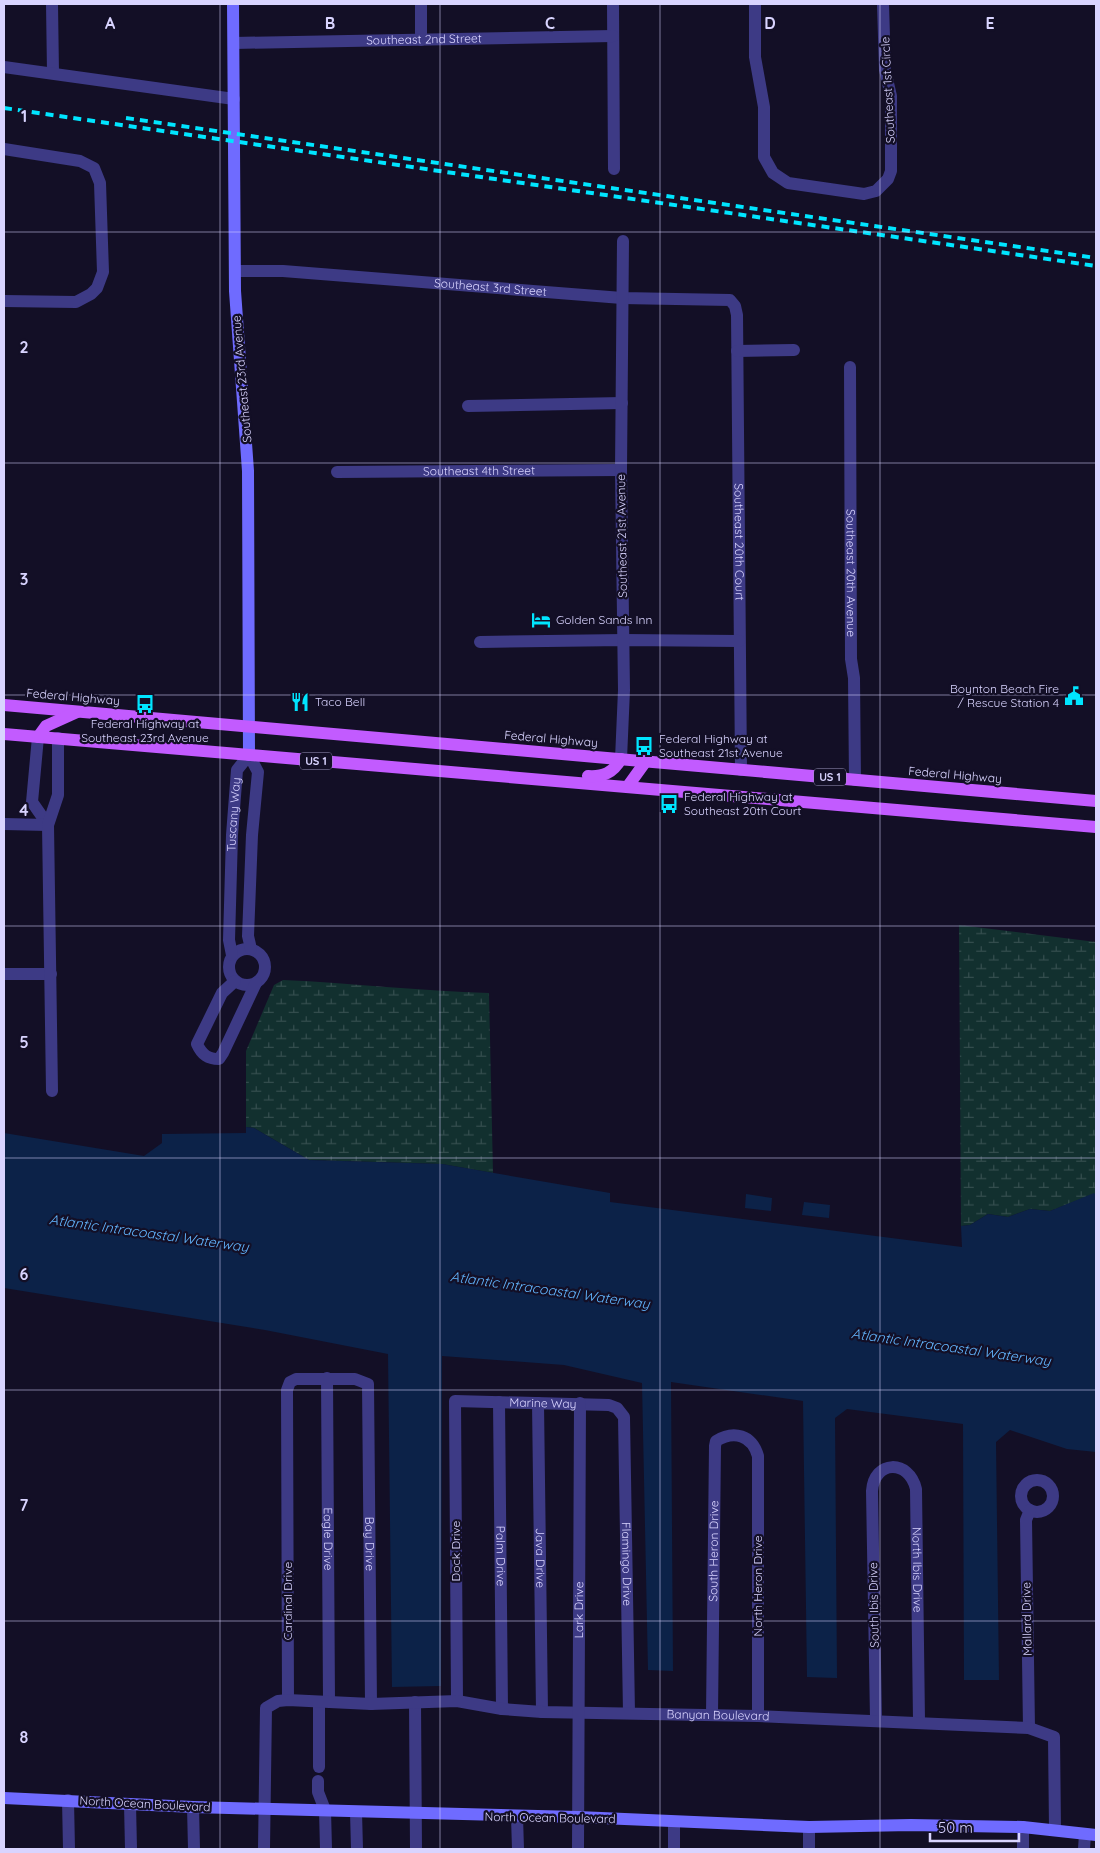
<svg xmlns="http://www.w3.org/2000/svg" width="1100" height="1853" font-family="Quicksand,sans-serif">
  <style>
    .wetland { fill: url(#wetland-marsh) }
    .water { fill: #0c2248 }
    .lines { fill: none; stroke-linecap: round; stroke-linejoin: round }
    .street { stroke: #3d3a85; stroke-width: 12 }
    .secondary { stroke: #6f6bff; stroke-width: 12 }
    .primary { stroke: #c25bff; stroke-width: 12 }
    .rail { stroke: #00e5ff; stroke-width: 4; stroke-dasharray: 8 6; stroke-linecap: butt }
    .grid { fill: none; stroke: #d9d4ff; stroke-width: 1; stroke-opacity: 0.55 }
    .labels { text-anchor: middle; stroke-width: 4.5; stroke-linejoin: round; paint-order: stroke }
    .shield { fill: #130f26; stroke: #9e99be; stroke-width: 1 }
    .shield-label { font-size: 11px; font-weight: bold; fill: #d9d4ff }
    .street-label { font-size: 12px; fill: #d9d4ff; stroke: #130f26 }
    .poi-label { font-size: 12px; fill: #d9d4ff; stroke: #130f26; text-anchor: start }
    .water-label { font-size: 14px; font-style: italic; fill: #62b6ff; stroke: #130f26 }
    .grid-label { font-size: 16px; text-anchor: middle; font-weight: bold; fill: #d9d4ff; stroke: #130f26; stroke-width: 4.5; stroke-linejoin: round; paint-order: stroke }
  </style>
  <defs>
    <pattern id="wetland-marsh" width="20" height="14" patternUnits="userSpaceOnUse" patternTransform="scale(1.25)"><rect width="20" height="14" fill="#12302f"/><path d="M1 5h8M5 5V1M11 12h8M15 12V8" fill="none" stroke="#344d4e"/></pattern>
  </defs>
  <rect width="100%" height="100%" fill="#130f26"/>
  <!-- wetland -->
  <g class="wetland">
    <polygon points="959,925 1096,942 1096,1195 1094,1194 1050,1211 1030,1209 1008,1217 988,1214 970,1225 961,1226"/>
    <path d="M283,980C352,983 420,991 489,993L493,1173L442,1164L309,1160L254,1128L246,1127V1051L274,985Z"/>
  </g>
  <!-- water -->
  <g class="water">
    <polygon points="246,1127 254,1128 309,1160 442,1164 610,1193 610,1202 962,1247 961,1226 970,1225 988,1214 1008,1217 1030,1209 1050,1211 1094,1193 1096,1195 1096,1452 1067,1449 1010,1430 996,1442 999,1680 964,1680 963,1424 847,1409 835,1418 837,1678 807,1677 803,1401 671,1382 673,1671 648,1670 642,1383 564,1365 442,1356 441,1686 392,1687 388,1354 265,1330 4,1288 4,1133 144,1156 162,1143 162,1134 246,1133"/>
    <polygon points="746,1194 772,1198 771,1211 745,1208"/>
    <polygon points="804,1202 830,1205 829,1218 802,1215"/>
  </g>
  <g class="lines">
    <!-- street -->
    <g class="street">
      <polyline points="52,4 53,73"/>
      <polyline points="613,4 614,169"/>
      <polyline points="755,4 755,57 764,107 764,157 773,173 788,183 864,194 876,191 888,179 891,171 891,96 885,70 883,4"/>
      <polyline points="421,40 421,4"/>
      <path id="s1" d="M234,43L613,36"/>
      <polyline points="4,67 234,99"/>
      <polyline points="4,149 80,161 94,168 100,183 103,272 97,288 91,294 76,302 4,301"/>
      <path id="s2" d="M235,271H283L622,298L730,300L735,306L737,315L741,770"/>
      <polyline points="737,351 794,350"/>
      <path id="s3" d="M850,367L851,659L854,678L855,780"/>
      <polyline points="468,406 622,403"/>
      <path id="s4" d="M337,472L621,470"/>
      <polyline points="480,642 624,640 739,641"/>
      <polyline points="38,737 32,802 48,825"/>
      <polyline points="621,759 624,690 621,470 623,241"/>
      <polyline points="4,824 48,825"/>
      <circle cx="247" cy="967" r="18"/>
      <path id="s5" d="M232,955L229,940L232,835L237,770L249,755L258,772L252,835L248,936L251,949"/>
      <polyline points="4,974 51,974"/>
      <path d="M235,981L222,993L197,1044C202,1055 208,1059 219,1059L223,1053L256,983"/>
      <polyline points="52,1091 48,825 58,795 58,738"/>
      <path id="s6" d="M327,1378L329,1701"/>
      <path id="s7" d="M499,1402L502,1709"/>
      <path id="s8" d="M538,1403L542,1712"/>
      <circle cx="1037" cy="1496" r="16"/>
      <path id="s9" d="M288,1700L287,1390L290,1382L296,1379H355L368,1384L371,1704"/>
      <path id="s10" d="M457,1701L455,1401L609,1405L617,1408L624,1417L629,1713"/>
      <polyline points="415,1702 416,1849"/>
      <path id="s11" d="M712,1715L715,1446L716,1441C734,1430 752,1435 758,1456V1716"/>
      <path id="s12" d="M876,1719L872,1491C874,1460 909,1459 916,1489L919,1721"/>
      <polyline points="1029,1728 1026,1520 1030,1510"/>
      <polyline points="319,1767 319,1702"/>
      <polyline points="318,1781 318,1792 325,1810 326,1849"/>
      <polyline points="68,1800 69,1849"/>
      <polyline points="130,1804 131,1849"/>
      <polyline points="193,1807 194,1849"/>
      <polyline points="356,1812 357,1849"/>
      <polyline points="517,1817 518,1849"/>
      <polyline points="809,1827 809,1849"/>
      <polyline points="1023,1827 1023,1849"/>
      <path id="s13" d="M264,1849L266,1708L278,1701L288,1700L371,1704L457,1701L502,1709L542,1712L758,1716L1029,1728L1054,1737L1055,1829"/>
      <path id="s14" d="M578,1849L580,1403"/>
      <polyline points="674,1849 674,1822"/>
      <polyline points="1084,1849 1085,1834"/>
    </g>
    <!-- secondary -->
    <g class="secondary">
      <polyline points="233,4 235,291 248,471 249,755"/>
      <polyline points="4,1798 193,1807 578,1817 809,1827 911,1825 1023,1827 1096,1835"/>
    </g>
    <!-- primary -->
    <g class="primary">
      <polyline points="4,705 1096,801"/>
      <polyline points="4,734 1096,827"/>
      <polyline points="38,737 46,726 77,712"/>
      <path d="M588,776C603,777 613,773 621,759"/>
      <polyline points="628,786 646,761"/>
    </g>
    <!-- rail -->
    <g class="rail">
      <polyline points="4,108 1096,266"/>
      <polyline points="126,118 1096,258"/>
    </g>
  </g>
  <!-- grid -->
  <path class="grid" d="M220,4V1849M440,4V1849M660,4V1849M880,4V1849M4,232H1096M4,463H1096M4,695H1096M4,926H1096M4,1158H1096M4,1390H1096M4,1621H1096"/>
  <!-- icons -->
  <defs>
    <g id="hotel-bare" transform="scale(1.5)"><path d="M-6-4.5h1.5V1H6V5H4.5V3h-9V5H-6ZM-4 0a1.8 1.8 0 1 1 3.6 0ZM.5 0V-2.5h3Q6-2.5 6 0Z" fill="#00e5ff" stroke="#130f26" stroke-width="2.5" paint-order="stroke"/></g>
    <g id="civic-bare" transform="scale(1.5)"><path d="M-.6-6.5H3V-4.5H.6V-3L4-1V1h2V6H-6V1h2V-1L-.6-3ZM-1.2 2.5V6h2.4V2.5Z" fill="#00e5ff" stroke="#130f26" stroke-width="2.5" paint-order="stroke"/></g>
    <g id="restaurant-bare" transform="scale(1.5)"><path d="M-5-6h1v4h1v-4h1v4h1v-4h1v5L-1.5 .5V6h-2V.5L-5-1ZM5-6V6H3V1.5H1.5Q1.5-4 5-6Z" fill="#00e5ff" stroke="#130f26" stroke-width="2.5" paint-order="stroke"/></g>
    <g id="bus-bare" transform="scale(1.5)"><path d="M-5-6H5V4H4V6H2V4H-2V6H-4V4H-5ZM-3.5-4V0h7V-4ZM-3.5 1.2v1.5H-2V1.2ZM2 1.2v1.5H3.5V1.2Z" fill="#00e5ff" stroke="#130f26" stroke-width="2.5" paint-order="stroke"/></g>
  </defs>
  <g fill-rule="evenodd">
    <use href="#hotel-bare" x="541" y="620"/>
    <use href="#civic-bare" x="1074" y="696"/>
    <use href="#restaurant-bare" x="300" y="702"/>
    <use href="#bus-bare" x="145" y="704"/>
    <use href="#bus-bare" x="644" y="746"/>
    <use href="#bus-bare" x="669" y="804"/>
  </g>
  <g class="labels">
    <!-- shield labels -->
    <g class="shield">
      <rect x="300" y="752.5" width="32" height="17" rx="4"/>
      <rect x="814" y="768.5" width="32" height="17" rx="4"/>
    </g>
    <g class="shield-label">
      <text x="316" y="765">US 1</text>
      <text x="830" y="781">US 1</text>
    </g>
    <!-- street labels -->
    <g class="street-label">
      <text dy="4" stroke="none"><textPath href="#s1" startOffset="190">Southeast 2nd Street</textPath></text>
      <text transform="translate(888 90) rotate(-93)" y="4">Southeast 1st Circle</text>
      <text dy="4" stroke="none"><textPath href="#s2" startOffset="256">Southeast 3rd Street</textPath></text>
      <text transform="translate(242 379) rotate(-95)" y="4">Southeast 23rd Avenue</text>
      <text dy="4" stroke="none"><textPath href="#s4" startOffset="142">Southeast 4th Street</textPath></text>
      <text transform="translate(622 536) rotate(-91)" y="4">Southeast 21st Avenue</text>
      <text dy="4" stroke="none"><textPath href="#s2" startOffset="740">Southeast 20th Court</textPath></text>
      <text dy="4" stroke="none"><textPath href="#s3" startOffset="206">Southeast 20th Avenue</textPath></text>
      <text transform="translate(73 697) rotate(5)" y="4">Federal Highway</text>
      <text transform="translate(551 739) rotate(5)" y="4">Federal Highway</text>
      <text transform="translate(955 775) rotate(5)" y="4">Federal Highway</text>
      <text dy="4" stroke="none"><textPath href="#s5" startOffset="141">Tuscany Way</textPath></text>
      <text dy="4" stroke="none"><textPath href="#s10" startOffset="388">Marine Way</textPath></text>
      <text dy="4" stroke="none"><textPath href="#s6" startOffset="161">Eagle Drive</textPath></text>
      <text dy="4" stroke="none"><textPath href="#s9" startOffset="558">Bay Drive</textPath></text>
      <text transform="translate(456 1551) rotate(-90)" y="4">Dock Drive</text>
      <text dy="4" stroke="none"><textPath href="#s11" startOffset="164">South Heron Drive</textPath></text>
      <text dy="4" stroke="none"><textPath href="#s7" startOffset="154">Palm Drive</textPath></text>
      <text dy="4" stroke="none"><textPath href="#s8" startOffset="155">Java Drive</textPath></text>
      <text dy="4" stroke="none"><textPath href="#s10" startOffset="621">Flamingo Drive</textPath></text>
      <text dy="4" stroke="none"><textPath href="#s12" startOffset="378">North Ibis Drive</textPath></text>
      <text transform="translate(758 1586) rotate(-90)" y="4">North Heron Drive</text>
      <text transform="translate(288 1601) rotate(-90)" y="4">Cardinal Drive</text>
      <text transform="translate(874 1605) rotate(-91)" y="4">South Ibis Drive</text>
      <text dy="4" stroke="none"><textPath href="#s14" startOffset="239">Lark Drive</textPath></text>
      <text transform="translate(1027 1619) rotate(-91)" y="4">Mallard Drive</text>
      <text dy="4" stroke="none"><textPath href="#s13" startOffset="596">Banyan Boulevard</textPath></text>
      <text transform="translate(145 1804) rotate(3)" y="4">North Ocean Boulevard</text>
      <text transform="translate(550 1818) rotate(1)" y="4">North Ocean Boulevard</text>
    </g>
    <!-- poi labels -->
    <g class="poi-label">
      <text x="556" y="624">Golden Sands Inn</text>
      <text x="1059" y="693" text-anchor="end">Boynton Beach Fire<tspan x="1059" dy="14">/ Rescue Station 4</tspan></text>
      <text x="315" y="706">Taco Bell</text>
      <text x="145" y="728" text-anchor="middle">Federal Highway at<tspan x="145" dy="14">Southeast 23rd Avenue</tspan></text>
      <text x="659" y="743">Federal Highway at<tspan x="659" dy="14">Southeast 21st Avenue</tspan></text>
      <text x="684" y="801">Federal Highway at<tspan x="684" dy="14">Southeast 20th Court</tspan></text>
    </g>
    <!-- water labels -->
    <g class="water-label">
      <text transform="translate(149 1233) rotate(8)" y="5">Atlantic Intracoastal Waterway</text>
      <text transform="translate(550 1290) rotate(8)" y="5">Atlantic Intracoastal Waterway</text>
      <text transform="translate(951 1347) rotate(8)" y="5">Atlantic Intracoastal Waterway</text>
    </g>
  </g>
  <g class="grid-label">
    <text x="110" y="29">A</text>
    <text x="330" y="29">B</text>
    <text x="550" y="29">C</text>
    <text x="770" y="29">D</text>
    <text x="990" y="29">E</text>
    <text x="24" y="122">1</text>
    <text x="24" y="353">2</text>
    <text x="24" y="585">3</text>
    <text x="24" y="816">4</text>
    <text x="24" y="1048">5</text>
    <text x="24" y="1280">6</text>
    <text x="24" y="1511">7</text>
    <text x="24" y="1743">8</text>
  </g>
  <!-- border -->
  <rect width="1100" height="1853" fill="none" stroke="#d9d4ff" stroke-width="10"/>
  <!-- scale -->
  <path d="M930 1833v8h89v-8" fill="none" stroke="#d9d4ff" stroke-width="2.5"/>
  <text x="938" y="1833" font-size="15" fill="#d9d4ff" stroke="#130f26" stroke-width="4" paint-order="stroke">50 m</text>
</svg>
